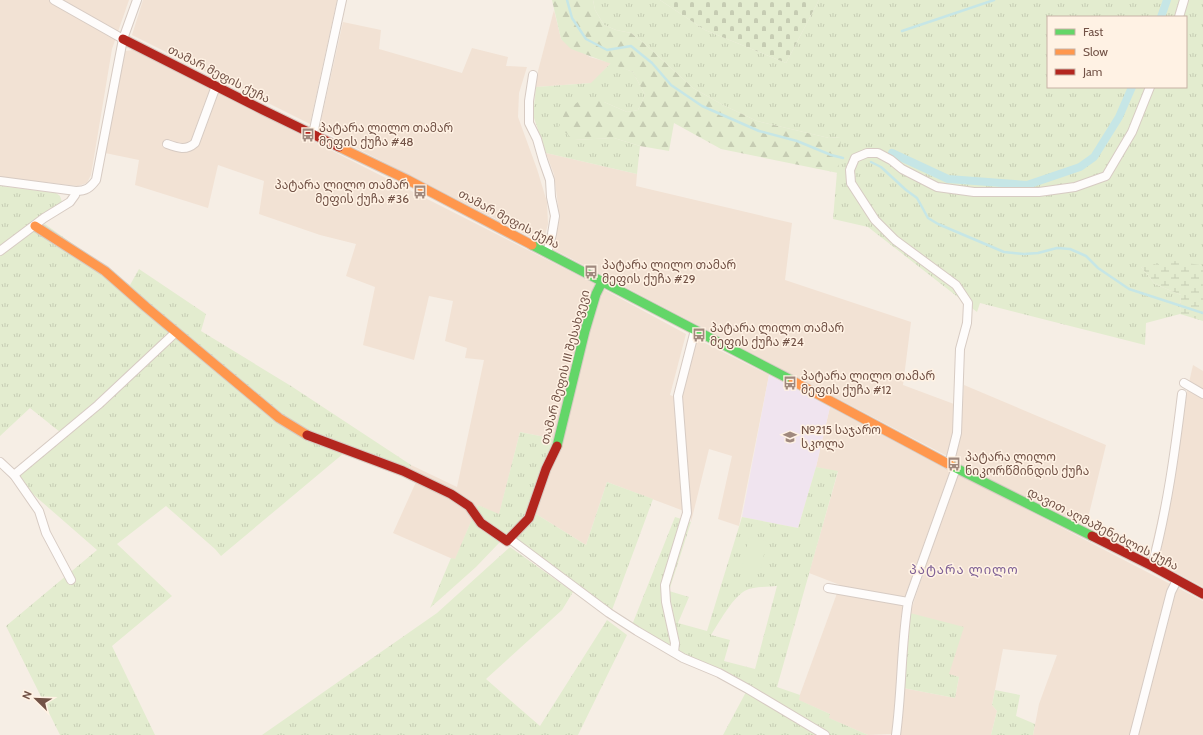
<svg xmlns="http://www.w3.org/2000/svg" width="1203" height="735" font-family="Cabin,'Noto Sans Georgian',sans-serif">
  <style>
    .residential { fill: #f2e2d4 }
    .education { fill: #f0e4ef }
    .grass { fill: url(#grass-tufts); fill-rule: evenodd }
    .forest { fill: url(#forest-firs) }
    .wetland { fill: url(#wetland-marsh) }
    .cemetery { fill: url(#cemetery-stones) }
    .pitch { fill: #e3eccf }
    .lines { fill: none; stroke-linecap: round; stroke-linejoin: round }
    .stream { stroke: #c6e6e6; stroke-width: 2.5 }
    .canal { stroke: #c6e6e6; stroke-width: 8 }
    .street-casing { stroke: #d7cbc3; stroke-width: 10 }
    .fast-casing { stroke: #d6cac2; stroke-width: 11 }
    .slow-casing { stroke: #d6cac2; stroke-width: 11 }
    .jam-casing { stroke: #d6cac2; stroke-width: 11 }
    .street { stroke: #fefcfb; stroke-width: 8 }
    .fast { stroke: #63d668; stroke-width: 9 }
    .slow { stroke: #ff974d; stroke-width: 9 }
    .jam { stroke: #b3261e; stroke-width: 9 }
    .labels { text-anchor: middle; stroke-width: 3; stroke-linejoin: round; paint-order: stroke }
    .street-label { font-size: 12px; fill: #725246; stroke: #fff2e4 }
    .poi-label { font-size: 12px; fill: #725246; stroke: #fff2e4; text-anchor: start }
    .neighbourhood-label { font-size: 13px; letter-spacing: 1px; fill: #7f6196; stroke: #fff2e4 }
  </style>
  <defs>
    <pattern id="grass-tufts" width="24" height="20" patternUnits="userSpaceOnUse"><rect width="24" height="20" fill="#e3eccf"/><path d="M3 7l-1-3M5 7V3M7 7l1-3M15 17l-1-3M17 17v-4M19 17l1-3" fill="none" stroke="#c6ccb3"/></pattern>
    <pattern id="forest-firs" width="22" height="20" patternUnits="userSpaceOnUse"><rect width="22" height="20" fill="#e3eccf"/><path d="M5 1l3.5 6h-7zM16 11l3.5 6h-7z" fill="#c6ccb3"/></pattern>
    <pattern id="wetland-marsh" width="20" height="14" patternUnits="userSpaceOnUse"><rect width="20" height="14" fill="#e3eccf"/><path d="M1 5h8M5 5V1M11 12h8M15 12V8" fill="none" stroke="#c6ccb3"/></pattern>
    <pattern id="cemetery-stones" width="16" height="16" patternUnits="userSpaceOnUse"><rect width="16" height="16" fill="#e3eccf"/><path d="M2 7V4a2 2 0 0 1 4 0v3zM10 15v-3a2 2 0 0 1 4 0v3z" fill="#c6ccb3"/></pattern>
  </defs>
  <rect width="100%" height="100%" fill="#f6eee5"/>
  <!-- residential -->
  <g class="residential">
    <polygon points="0,0 129,0 112,49 91,175 87,183 78,186 0,177"/>
    <polygon points="143,0 337,0 310,124 132,35"/>
    <polygon points="554,10 561,39 590,57 611,63 592,83 536,87 538,71"/>
    <polygon points="343,22 381,30 379,49 462,73 472,48 508,57 506,66 527,67 519,93 518,117 537,169 547,202 548,224 543,243 319,129"/>
    <polygon points="133,50 597,285 555,439 520,432 499,515 478,505 455,560 393,533 416,482 404,477 411,465 457,487 484,360 465,358 467,348 445,341 453,301 429,296 414,360 363,345 375,287 346,276 356,244 320,235 259,214 264,181 218,165 208,208 135,185 139,160 105,153 125,51"/>
    <polygon points="546,153 637,174 636,186 792,223 785,280 911,322 903,385 954,404 955,421 947,456 553,249 559,213 554,174"/>
    <polygon points="603,289 686,334 670,395 675,397 684,511 607,482 586,545 536,514 596,308"/>
    <polygon points="695,338 769,375 739,526 718,519 732,456 709,449 691,522 691,505 680,397"/>
    <polygon points="1193,365 1203,371 1203,587 1149,558"/>
    <polygon points="964,385 1106,445 1086,526 955,462 960,437"/>
    <polygon points="830,407 952,472 903,610 892,734 868,735 828,718 830,714 798,700 840,585 809,573 838,472 816,467"/>
    <polygon points="960,475 1203,601 1203,735 1033,735 1039,704 1057,655 1003,649 992,705 997,711 991,735 899,735 903,688 955,698 959,677 949,675 910,613 956,477"/>
  </g>
  <!-- education -->
  <polygon class="education" points="769,375 830,407 816,467 798,528 742,517"/>
  <!-- grass -->
  <g class="grass">
    <path d="M593,0H660L705,30L786,63L819,0H1203V267L1200,265L1141,267L1155,284L1181,295L1180,314L1146,323L1145,345L980,303L977,312L868,227L833,219L840,137L829,138L757,121L723,105L693,88L646,45L631,33L616,30L604,25L595,10ZM1048,17H1186V87H1048Z"/>
    <polygon points="611,63 633,72 645,95 638,110 627,112 604,102 574,140 614,138 640,146 637,174 546,153 533,115 536,87 591,83"/>
    <polygon points="0,186 56,193 60,196 62,202 60,205 0,248"/>
    <polygon points="45,224 130,285 139,269 206,314 201,331 291,386 411,465 404,477 344,453 221,556 215,549 166,506 117,544 172,596 112,646 155,735 60,735 6,626 97,550 11,475 60,432 30,408 0,436 0,255"/>
    <polygon points="520,432 555,439 525,516 476,567 430,608 451,558 455,559 478,505 499,514"/>
    <path d="M816,467L838,471L777,687L800,695L799,700L830,714L829,718L868,735H829L728,674L683,655L632,625L675,517L691,522L669,591L689,597L678,623L707,631L742,517L798,528ZM777,586L755,669L724,661L730,640L711,635C719,623 731,600 743,592C751,586 767,587 777,586Z"/>
    <polygon points="607,482 653,499 612,610 515,538 536,514 586,545"/>
    <polygon points="510,547 573,592 562,610 486,679 540,726 607,620 627,635 578,735 262,735 437,613"/>
    <polygon points="910,613 964,627 949,674 959,677 955,698 903,688"/>
    <polygon points="995,690 1020,695 1016,716 1035,724 1033,735 991,735 997,711 992,705"/>
    <polygon points="746,692 818,735 723,735"/>
  </g>
  <!-- forest -->
  <polygon class="forest" points="552,0 593,0 595,10 604,25 616,30 631,33 646,45 693,88 723,105 757,121 829,138 841,137 838,173 721,149 674,123 669,151 640,146 614,138 574,140 559,127 565,111 585,97 604,102 627,112 638,110 645,95 633,72 571,49 561,39"/>
  <!-- wetland -->
  <polygon class="wetland" points="1175,261 1200,265 1203,267 1203,321 1180,314 1181,295 1155,284 1141,267"/>
  <!-- cemetery -->
  <polygon class="cemetery" points="660,0 819,0 786,63 705,30"/>
  <!-- pitch -->
  <polygon class="pitch" points="749,537 767,541 760,572 742,568"/>
  <g class="lines">
    <!-- stream -->
    <g class="stream">
      <polyline points="567,0 572,18 586,39 607,50 631,46 652,63 671,85 702,106 759,131 797,141 831,155 843,158"/>
      <polyline points="902,31 994,0"/>
      <polyline points="871,162 881,167 906,190 917,198 928,218 938,224 1004,252 1024,254 1038,253 1057,248 1070,249 1086,256 1098,268 1129,289 1203,313"/>
    </g>
    <!-- canal -->
    <g class="canal">
      <polyline points="1161,17 1167,0"/>
      <polyline points="892,153 948,179 1027,185 1080,167 1094,157 1119,117 1132,87"/>
    </g>
    <!-- street casing -->
    <g class="street-casing">
      <g id="street">
        <polyline points="54,0 123,39"/>
        <polyline points="1179,17 1184,0"/>
        <polyline points="533,75 529,101 529,123 537,139 543,160 550,180 551,197 555,216 552,234 547,253"/>
        <polyline points="313,134 342,0"/>
        <path d="M167,144C178,148 186,151 195,143L216,86"/>
        <path d="M0,181L76,191C86,191 90,188 96,180L123,39L137,0"/>
        <polyline points="0,251 44,218 70,202 75,195 76,191"/>
        <polyline points="1184,383 1203,394"/>
        <polyline points="0,462 14,475 39,511 46,533 71,580"/>
        <polyline points="949,465 957,433 960,349 967,323 968,303 956,285 895,240 875,220 851,183 850,170 855,158 867,153 878,153 891,160 902,169 937,187 974,192 1039,192 1075,187 1106,176 1132,132 1150,87"/>
        <polyline points="14,475 98,405 176,332"/>
        <polyline points="510,539 609,613 637,631 683,658 719,673 748,689 825,735"/>
        <path d="M1152,566C1167,510 1175,452 1182,394"/>
        <polyline points="828,588 908,602"/>
        <polyline points="674,652 675,643 666,602 665,585 687,513 678,396 695,330"/>
        <path d="M896,735C902,691 901,646 908,602L956,468"/>
        <polyline points="1134,735 1171,592 1177,580"/>
      </g>
    </g>
    <!-- fast casing -->
    <g class="fast-casing">
      <g id="fast">
        <polyline points="532,245 793,381"/>
        <polyline points="557,446 585,331 596,294 602,282"/>
        <polyline points="952,466 1092,536"/>
      </g>
    </g>
    <!-- slow casing -->
    <g class="slow-casing">
      <g id="slow">
        <polyline points="339,147 408,180 532,245"/>
        <polyline points="35,226 105,271 146,307 279,418 307,435"/>
        <polyline points="793,381 952,466"/>
      </g>
    </g>
    <!-- jam casing -->
    <g class="jam-casing">
      <g id="jam">
        <polyline points="123,39 263,110 339,147"/>
        <polyline points="307,435 403,471 451,494 469,506 481,523 507,541 529,518 546,469 557,446"/>
        <polyline points="1092,536 1152,566 1203,594"/>
      </g>
    </g>
    <!-- street -->
    <use href="#street" class="street"/>
    <!-- fast -->
    <use href="#fast" class="fast"/>
    <!-- slow -->
    <use href="#slow" class="slow"/>
    <!-- jam -->
    <use href="#jam" class="jam"/>
  </g>
  <!-- icons -->
  <defs>
    <g id="bus-bare" transform="scale(1.08)"><path d="M-5-6H5V4H4V6H2V4H-2V6H-4V4H-5ZM-3.5-4V0h7V-4ZM-3.5 1.2v1.5H-2V1.2ZM2 1.2v1.5H3.5V1.2Z" fill="#a0897e" stroke="#fff2e4" stroke-width="2.5" paint-order="stroke"/></g>
    <g id="school-bare" transform="scale(1.08)"><path d="M0-5L7-2L0 1L-7-2ZM-4 1L0 2.5L4 1V4Q0 6-4 4Z" fill="#a0897e" stroke="#fff2e4" stroke-width="2.5" paint-order="stroke"/></g>
  </defs>
  <g fill-rule="evenodd">
    <use href="#bus-bare" x="308" y="135"/>
    <use href="#bus-bare" x="420" y="192"/>
    <use href="#bus-bare" x="591" y="272"/>
    <use href="#bus-bare" x="699" y="335"/>
    <use href="#bus-bare" x="790" y="383"/>
    <use href="#school-bare" x="790" y="437"/>
    <use href="#bus-bare" x="954" y="464"/>
  </g>
  <g class="labels">
    <!-- street labels -->
    <g class="street-label">
      <text transform="translate(219 74) rotate(27)" y="4">თამარ მეფის ქუჩა</text>
      <text transform="translate(509 219) rotate(28)" y="4">თამარ მეფის ქუჩა</text>
      <text transform="translate(565 367) rotate(-75)" y="4">თამარ მეფის III შესახვევი</text>
      <text transform="translate(1103 529) rotate(27)" y="4">დავით აღმაშენებლის ქუჩა</text>
    </g>
    <!-- poi labels -->
    <g class="poi-label">
      <text x="319" y="132">პატარა ლილო თამარ<tspan x="319" dy="14">მეფის ქუჩა #48</tspan></text>
      <text x="409" y="189" text-anchor="end">პატარა ლილო თამარ<tspan x="409" dy="14">მეფის ქუჩა #36</tspan></text>
      <text x="602" y="269">პატარა ლილო თამარ<tspan x="602" dy="14">მეფის ქუჩა #29</tspan></text>
      <text x="710" y="332">პატარა ლილო თამარ<tspan x="710" dy="14">მეფის ქუჩა #24</tspan></text>
      <text x="801" y="380">პატარა ლილო თამარ<tspan x="801" dy="14">მეფის ქუჩა #12</tspan></text>
      <text x="801" y="434">№215 საჯარო<tspan x="801" dy="14">სკოლა</tspan></text>
      <text x="965" y="461">პატარა ლილო<tspan x="965" dy="14">ნიკორწმინდის ქუჩა</tspan></text>
    </g>
    <!-- neighbourhood labels -->
    <g class="neighbourhood-label">
      <text x="964" y="574">პატარა ლილო</text>
    </g>
  </g>
  <!-- legend -->
  <rect x="1047" y="16" width="140" height="72" fill="#fff2e4" stroke="#c7b2a5"/>
  <rect x="1055" y="29" width="20" height="6" fill="#63d668" stroke="#c7b2a5"/>
  <text x="1083" y="36" font-size="12" fill="#725246">Fast</text>
  <rect x="1055" y="49" width="20" height="6" fill="#ff974d" stroke="#c7b2a5"/>
  <text x="1083" y="56" font-size="12" fill="#725246">Slow</text>
  <rect x="1055" y="69" width="20" height="6" fill="#b3261e" stroke="#c7b2a5"/>
  <text x="1083" y="76" font-size="12" fill="#725246">Jam</text>
  <!-- north arrow -->
  <g transform="translate(36 699) rotate(293)" stroke="#fff2e4" stroke-width="3" paint-order="stroke">
  <path d="M0-3L7 15L0 10L-7 15Z" fill="#725246"/>
  <text y="-6" font-size="11" font-weight="bold" text-anchor="middle" fill="#725246">N</text>
  </g>
</svg>
